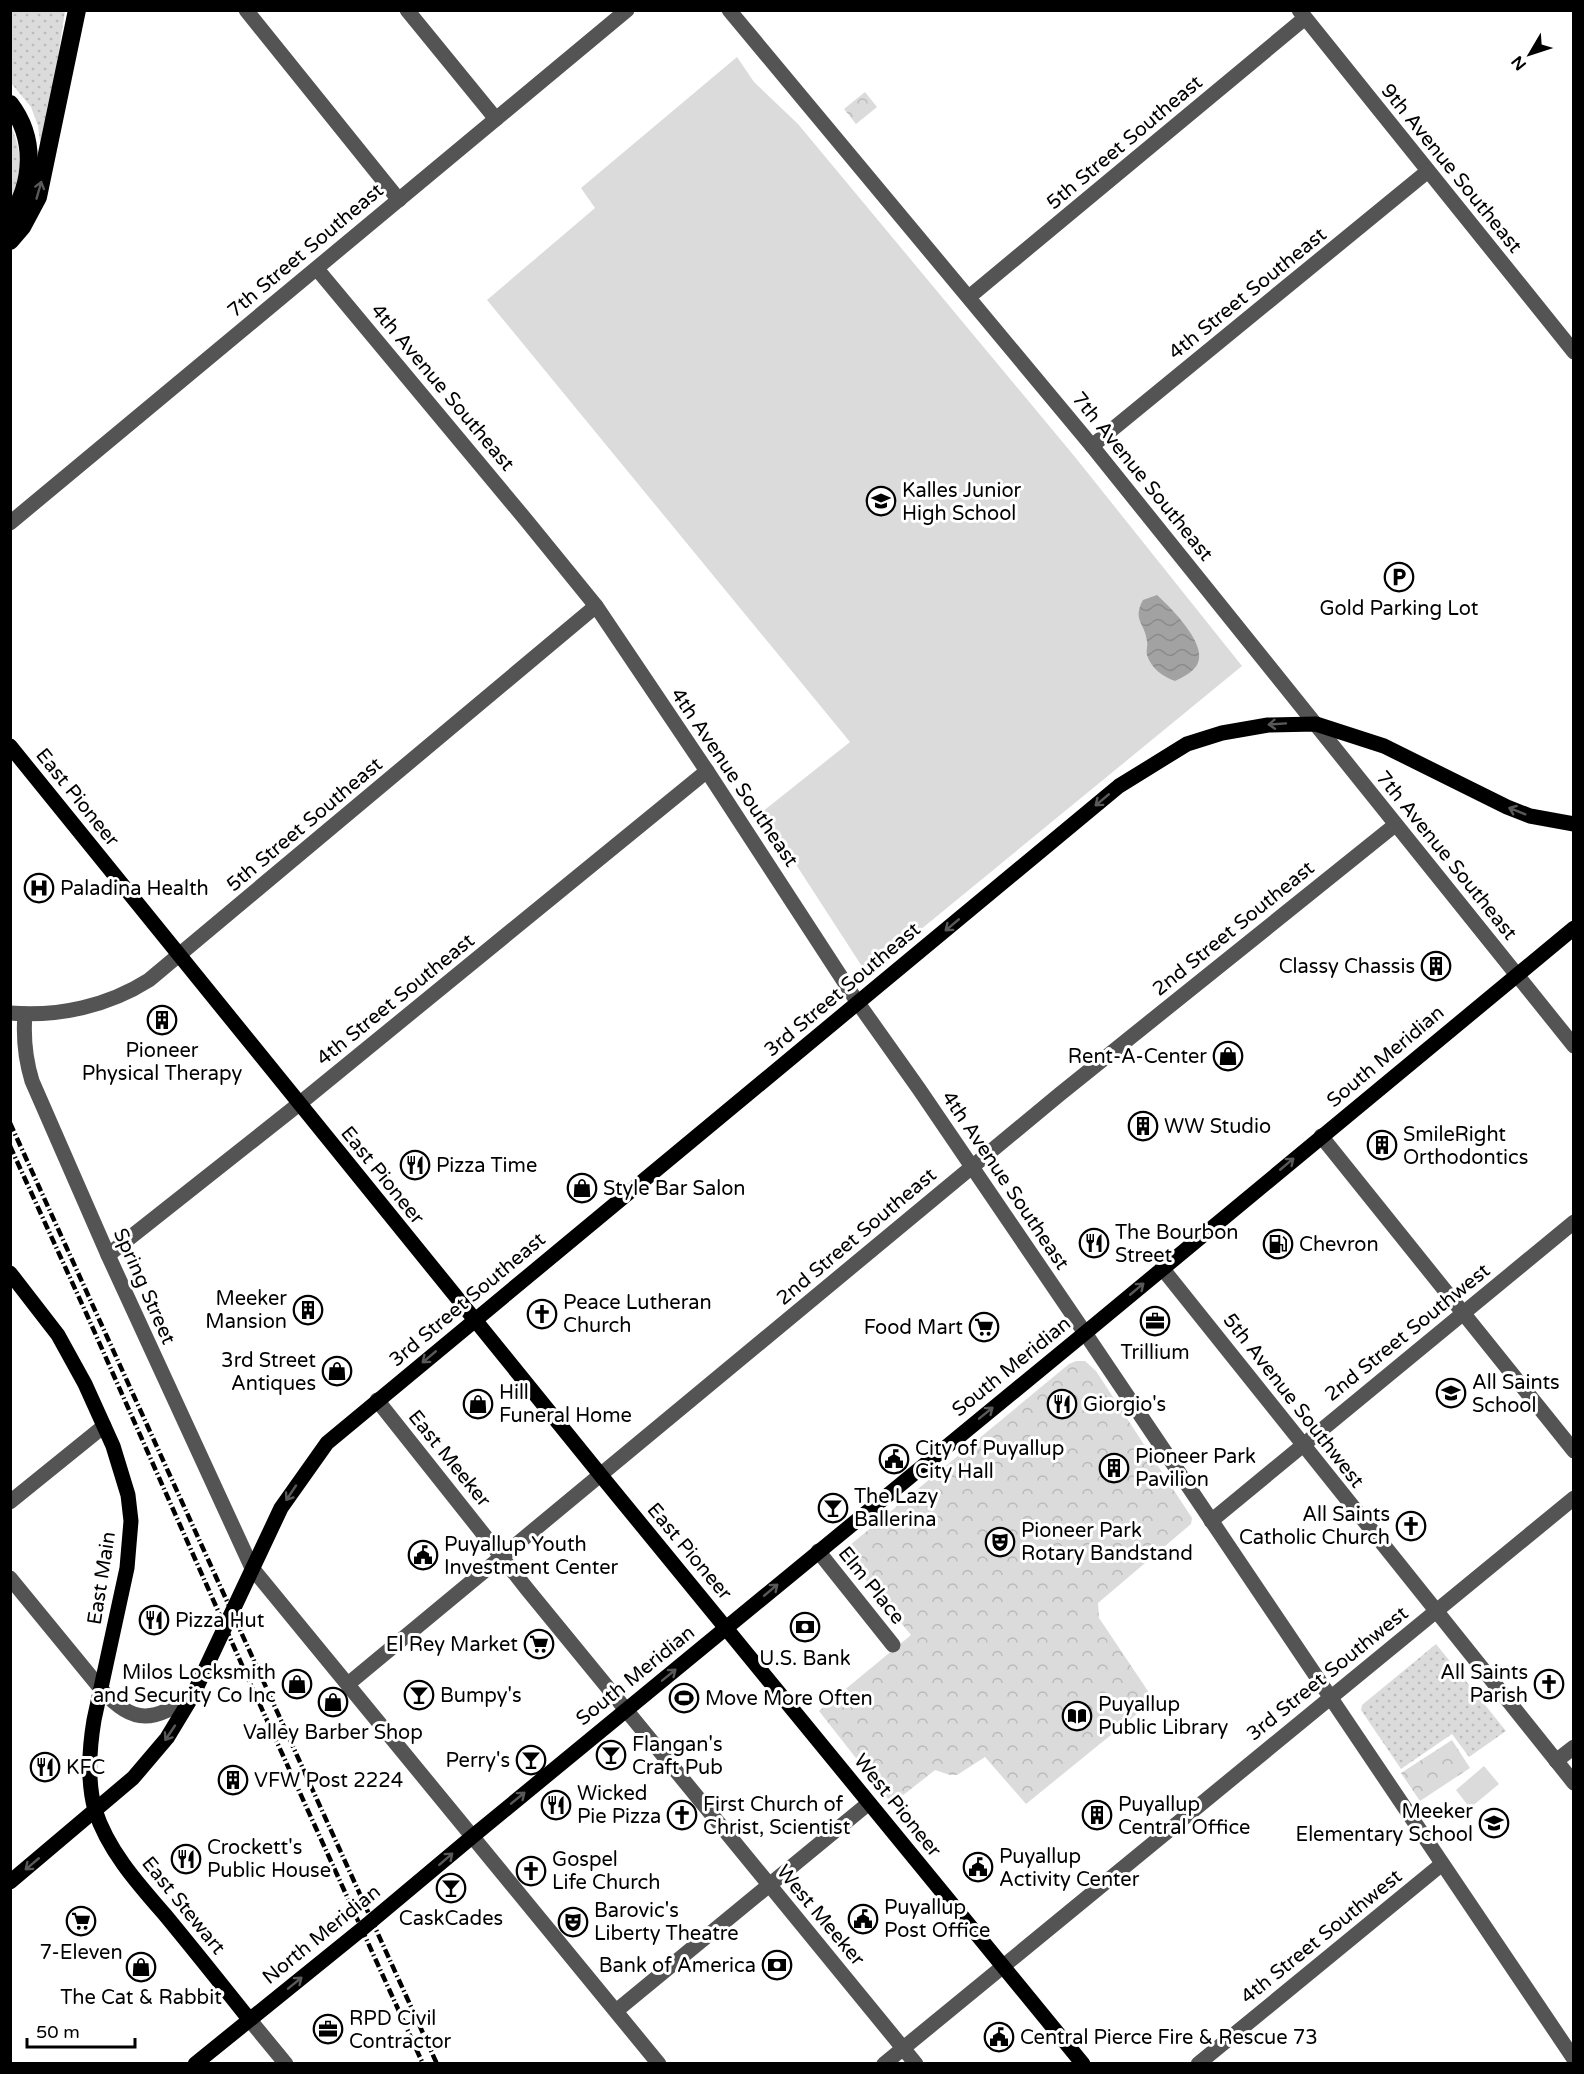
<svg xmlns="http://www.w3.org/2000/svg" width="1584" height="2074" font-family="'Varela Round',sans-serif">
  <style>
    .grass { fill: url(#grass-dots) }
    .park { fill: url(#park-crowns) }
    .pitch { fill: #dbdbdb }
    .water { fill: url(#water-waves) }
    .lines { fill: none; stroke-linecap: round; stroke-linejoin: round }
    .minor { stroke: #545454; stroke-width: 15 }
    .major { stroke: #000; stroke-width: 15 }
    .highway { stroke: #000; stroke-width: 18 }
    .rail { stroke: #000; stroke-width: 4.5; stroke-dasharray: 9 3 1.5 3; stroke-linecap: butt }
    .oneway { stroke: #595959 }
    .labels { text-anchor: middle; stroke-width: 6; stroke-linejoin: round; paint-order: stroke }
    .street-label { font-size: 20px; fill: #000; stroke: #fff }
    .poi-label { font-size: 20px; fill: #000; stroke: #fff; text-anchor: start }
  </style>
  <defs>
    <pattern id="grass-dots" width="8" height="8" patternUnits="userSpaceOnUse" patternTransform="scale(1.5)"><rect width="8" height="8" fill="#dbdbdb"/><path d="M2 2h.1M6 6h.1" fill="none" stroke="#bababa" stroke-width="1.8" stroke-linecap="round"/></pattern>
    <pattern id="park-crowns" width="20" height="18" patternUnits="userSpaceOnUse" patternTransform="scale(1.5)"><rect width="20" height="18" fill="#dbdbdb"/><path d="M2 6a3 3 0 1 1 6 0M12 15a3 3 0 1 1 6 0" fill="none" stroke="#bababa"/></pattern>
    <pattern id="water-waves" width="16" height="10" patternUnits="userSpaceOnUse" patternTransform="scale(1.5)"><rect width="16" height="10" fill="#a2a2a2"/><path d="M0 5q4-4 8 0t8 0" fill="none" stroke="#8a8a8a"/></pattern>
  </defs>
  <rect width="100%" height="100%" fill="#fff"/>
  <!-- grass -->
  <g class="grass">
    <polygon points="10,11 65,11 45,142 41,149 38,126 31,107 11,83"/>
    <path d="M10,124C22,151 24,173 10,199Z"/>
    <polygon points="1436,1644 1506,1731 1469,1757 1452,1734 1401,1769 1361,1710 1362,1705"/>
  </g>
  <!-- park -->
  <g class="park">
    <polygon points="865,92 877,107 856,124 844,109"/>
    <polygon points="1076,1361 1085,1361 1096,1371 1192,1518 1191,1524 1098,1603 1099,1618 1154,1700 1026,1804 985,1757 957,1775 950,1775 935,1770 892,1804 819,1711 911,1635 851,1562 848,1552 850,1545 1069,1364"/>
    <polygon points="1452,1740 1470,1768 1420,1801 1401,1773"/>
  </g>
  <!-- pitch -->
  <g class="pitch">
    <polygon points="737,57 754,82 798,124 1075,457 1242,666 870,971 863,968 762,812 850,742 487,300 595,208 581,188"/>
    <polygon points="1484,1766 1499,1784 1470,1808 1456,1790"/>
  </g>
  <!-- water -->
  <path class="water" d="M1157,595C1171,608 1209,645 1197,665C1192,673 1183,677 1175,681C1163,677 1151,668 1147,655C1146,651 1148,645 1147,641C1145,623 1132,620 1143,600Z"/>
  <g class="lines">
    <!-- minor -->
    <g class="minor">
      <polyline points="246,10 399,200"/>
      <polyline points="407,10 496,119"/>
      <polyline points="729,10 1092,446 1574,1046"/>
      <polyline points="1299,10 1574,352"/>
      <polyline points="317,269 526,520 596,606 707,771 858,1003 919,1089 1085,1333 1574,2059"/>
      <polyline points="969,297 1305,18"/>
      <polyline points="1092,446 1428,171"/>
      <polyline points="10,523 627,10"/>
      <path d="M10,1013C59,1017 108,1006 149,980L596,606"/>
      <path d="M25,1014C23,1038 25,1058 32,1081L108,1255L252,1568L659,2064"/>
      <polyline points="1321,1136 1574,1451"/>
      <polyline points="108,1255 299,1104 707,771"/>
      <polyline points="1162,1268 1574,1783"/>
      <polyline points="377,1400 527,1589 916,2064"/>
      <polyline points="10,1502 104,1426"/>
      <polyline points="1211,1521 1574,1222"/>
      <polyline points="818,1551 893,1645"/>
      <path d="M10,1578L101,1689C135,1727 154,1721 193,1695"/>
      <polyline points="348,1684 1060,1094 1395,825"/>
      <polyline points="1556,1761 1574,1747"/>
      <polyline points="616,2011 869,1803"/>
      <polyline points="249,2019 286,2064"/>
      <polyline points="884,2064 1574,1498"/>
      <polyline points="1198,2064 1442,1864"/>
    </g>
    <!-- major -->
    <g class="major">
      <polyline points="10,746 603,1478 1083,2064"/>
      <path d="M10,1273L58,1335L85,1384L113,1446L128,1495L131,1521L127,1568L94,1720C89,1750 87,1781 95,1810C108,1851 139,1885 166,1916C194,1950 222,1985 249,2019"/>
      <polyline points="10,1882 133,1778 167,1738 193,1695 281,1508 327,1443 1119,786 1187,744 1222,733 1268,725 1316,724 1384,746 1507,807 1530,816 1574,824"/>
      <polyline points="195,2064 362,1929 473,1836 1085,1333 1574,928"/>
    </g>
    <!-- highway -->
    <g class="highway">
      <path d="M10,104C36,138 34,183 10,218"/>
      <polyline points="10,241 22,227 38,197 77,10"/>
    </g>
    <!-- rail -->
    <g class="rail">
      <polyline points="10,1123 437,2064"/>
      <polyline points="10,1146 87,1315 246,1674 423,2064"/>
    </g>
  </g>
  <!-- one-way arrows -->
  <defs><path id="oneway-shaft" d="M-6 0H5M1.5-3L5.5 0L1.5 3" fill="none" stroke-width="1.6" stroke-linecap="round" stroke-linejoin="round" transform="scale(1.5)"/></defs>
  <g class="oneway">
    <use href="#oneway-shaft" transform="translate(39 190) rotate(-74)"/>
    <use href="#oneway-shaft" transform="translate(1277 724) rotate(176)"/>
    <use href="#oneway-shaft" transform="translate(1102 800) rotate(140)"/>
    <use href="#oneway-shaft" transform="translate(1517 811) rotate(-158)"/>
    <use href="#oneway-shaft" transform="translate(952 925) rotate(140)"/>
    <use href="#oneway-shaft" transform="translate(1287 1164) rotate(-40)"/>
    <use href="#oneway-shaft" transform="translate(1137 1289) rotate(-40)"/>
    <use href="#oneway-shaft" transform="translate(429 1357) rotate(140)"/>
    <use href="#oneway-shaft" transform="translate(986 1413) rotate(-39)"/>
    <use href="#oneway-shaft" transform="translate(291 1493) rotate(124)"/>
    <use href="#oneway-shaft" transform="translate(771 1590) rotate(-40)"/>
    <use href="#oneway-shaft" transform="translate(669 1675) rotate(-39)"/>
    <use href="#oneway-shaft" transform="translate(170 1733) rotate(124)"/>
    <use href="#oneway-shaft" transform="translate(518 1798) rotate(-39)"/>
    <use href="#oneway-shaft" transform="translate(446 1859) rotate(-41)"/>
    <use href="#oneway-shaft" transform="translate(32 1864) rotate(140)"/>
    <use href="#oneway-shaft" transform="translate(295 1983) rotate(-39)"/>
  </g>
  <!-- icons -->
  <defs>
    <g id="school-ring" transform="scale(1.5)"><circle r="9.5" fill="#fff" stroke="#000" stroke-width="1.5"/><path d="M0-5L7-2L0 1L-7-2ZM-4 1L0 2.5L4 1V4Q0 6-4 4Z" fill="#000"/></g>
    <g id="parking-ring" transform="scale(1.5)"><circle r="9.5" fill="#fff" stroke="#000" stroke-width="1.5"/><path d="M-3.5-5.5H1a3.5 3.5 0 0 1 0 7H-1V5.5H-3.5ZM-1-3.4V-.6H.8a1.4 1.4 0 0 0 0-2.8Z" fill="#000"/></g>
    <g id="hospital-ring" transform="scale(1.5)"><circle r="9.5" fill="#fff" stroke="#000" stroke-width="1.5"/><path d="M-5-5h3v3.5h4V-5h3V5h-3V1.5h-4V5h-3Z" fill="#000"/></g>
    <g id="building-ring" transform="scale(1.5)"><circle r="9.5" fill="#fff" stroke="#000" stroke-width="1.5"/><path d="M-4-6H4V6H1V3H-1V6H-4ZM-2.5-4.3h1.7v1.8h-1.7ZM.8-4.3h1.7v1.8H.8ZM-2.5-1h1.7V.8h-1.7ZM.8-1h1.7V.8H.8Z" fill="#000"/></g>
    <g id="shop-ring" transform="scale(1.5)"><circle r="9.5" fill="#fff" stroke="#000" stroke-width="1.5"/><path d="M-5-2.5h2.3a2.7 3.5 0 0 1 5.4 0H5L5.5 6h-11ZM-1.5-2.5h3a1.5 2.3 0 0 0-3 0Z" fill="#000"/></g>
    <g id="restaurant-ring" transform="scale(1.5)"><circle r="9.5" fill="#fff" stroke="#000" stroke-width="1.5"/><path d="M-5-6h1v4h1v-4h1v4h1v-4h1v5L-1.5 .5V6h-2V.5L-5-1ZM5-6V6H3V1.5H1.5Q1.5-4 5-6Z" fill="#000"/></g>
    <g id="fuel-ring" transform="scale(1.5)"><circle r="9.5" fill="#fff" stroke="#000" stroke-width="1.5"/><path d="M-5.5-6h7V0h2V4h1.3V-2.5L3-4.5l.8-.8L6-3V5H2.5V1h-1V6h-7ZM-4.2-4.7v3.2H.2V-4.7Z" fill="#000"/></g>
    <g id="church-ring" transform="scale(1.5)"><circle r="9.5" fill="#fff" stroke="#000" stroke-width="1.5"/><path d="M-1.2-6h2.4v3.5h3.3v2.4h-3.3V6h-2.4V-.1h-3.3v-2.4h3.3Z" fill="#000"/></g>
    <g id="office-ring" transform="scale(1.5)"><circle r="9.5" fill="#fff" stroke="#000" stroke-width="1.5"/><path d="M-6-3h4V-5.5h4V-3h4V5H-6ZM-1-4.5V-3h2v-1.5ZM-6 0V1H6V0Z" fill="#000"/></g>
    <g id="supermarket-ring" transform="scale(1.5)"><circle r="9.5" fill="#fff" stroke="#000" stroke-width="1.5"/><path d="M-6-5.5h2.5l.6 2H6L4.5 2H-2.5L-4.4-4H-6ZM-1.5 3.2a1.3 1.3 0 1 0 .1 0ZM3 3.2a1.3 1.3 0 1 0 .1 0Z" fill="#000"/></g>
    <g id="civic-ring" transform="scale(1.5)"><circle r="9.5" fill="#fff" stroke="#000" stroke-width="1.5"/><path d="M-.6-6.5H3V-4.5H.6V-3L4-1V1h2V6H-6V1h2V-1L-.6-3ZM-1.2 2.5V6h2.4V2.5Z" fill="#000"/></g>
    <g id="bar-ring" transform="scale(1.5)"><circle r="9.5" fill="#fff" stroke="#000" stroke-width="1.5"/><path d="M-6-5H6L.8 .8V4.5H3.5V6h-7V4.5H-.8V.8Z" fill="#000"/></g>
    <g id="theatre-ring" transform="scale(1.5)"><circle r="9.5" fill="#fff" stroke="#000" stroke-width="1.5"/><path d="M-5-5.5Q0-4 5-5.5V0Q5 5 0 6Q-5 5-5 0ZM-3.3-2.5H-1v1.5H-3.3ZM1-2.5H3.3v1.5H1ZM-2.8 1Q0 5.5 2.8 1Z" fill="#000"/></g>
    <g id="bank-ring" transform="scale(1.5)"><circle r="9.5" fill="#fff" stroke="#000" stroke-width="1.5"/><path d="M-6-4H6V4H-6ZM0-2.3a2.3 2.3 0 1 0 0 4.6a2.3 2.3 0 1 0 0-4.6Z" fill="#000"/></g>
    <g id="stadium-ring" transform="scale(1.5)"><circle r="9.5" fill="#fff" stroke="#000" stroke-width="1.5"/><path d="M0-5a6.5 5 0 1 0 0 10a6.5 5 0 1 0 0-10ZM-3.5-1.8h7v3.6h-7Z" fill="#000"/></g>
    <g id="library-ring" transform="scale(1.5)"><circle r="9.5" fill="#fff" stroke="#000" stroke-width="1.5"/><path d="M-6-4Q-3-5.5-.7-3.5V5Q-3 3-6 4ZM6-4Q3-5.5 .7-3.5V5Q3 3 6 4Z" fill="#000"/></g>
  </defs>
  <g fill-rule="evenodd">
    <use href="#school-ring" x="881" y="501"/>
    <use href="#parking-ring" x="1399" y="577"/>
    <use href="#hospital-ring" x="39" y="888"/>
    <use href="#building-ring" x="1436" y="966"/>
    <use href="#building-ring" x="162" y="1020"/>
    <use href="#shop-ring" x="1228" y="1056"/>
    <use href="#building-ring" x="1143" y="1126"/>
    <use href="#building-ring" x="1382" y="1145"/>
    <use href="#restaurant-ring" x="415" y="1165"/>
    <use href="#shop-ring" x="582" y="1188"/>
    <use href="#restaurant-ring" x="1094" y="1243"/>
    <use href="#fuel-ring" x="1278" y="1244"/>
    <use href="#building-ring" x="308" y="1310"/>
    <use href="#church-ring" x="542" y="1314"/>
    <use href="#office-ring" x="1155" y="1321"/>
    <use href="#supermarket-ring" x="984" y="1327"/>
    <use href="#shop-ring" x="337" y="1371"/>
    <use href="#school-ring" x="1451" y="1393"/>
    <use href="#shop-ring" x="478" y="1404"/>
    <use href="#restaurant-ring" x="1062" y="1404"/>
    <use href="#civic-ring" x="894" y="1459"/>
    <use href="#building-ring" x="1114" y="1468"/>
    <use href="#bar-ring" x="833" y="1508"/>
    <use href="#church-ring" x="1411" y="1526"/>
    <use href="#theatre-ring" x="1000" y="1542"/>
    <use href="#civic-ring" x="423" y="1555"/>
    <use href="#restaurant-ring" x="154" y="1620"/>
    <use href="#bank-ring" x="805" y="1627"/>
    <use href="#supermarket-ring" x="539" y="1644"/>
    <use href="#shop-ring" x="297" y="1684"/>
    <use href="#church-ring" x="1549" y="1684"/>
    <use href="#bar-ring" x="419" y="1695"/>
    <use href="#stadium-ring" x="684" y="1698"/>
    <use href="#shop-ring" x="333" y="1702"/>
    <use href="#library-ring" x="1077" y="1716"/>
    <use href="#bar-ring" x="611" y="1755"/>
    <use href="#bar-ring" x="531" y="1760"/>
    <use href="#restaurant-ring" x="45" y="1767"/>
    <use href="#building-ring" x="233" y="1780"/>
    <use href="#restaurant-ring" x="556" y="1805"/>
    <use href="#church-ring" x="682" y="1815"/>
    <use href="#building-ring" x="1097" y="1815"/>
    <use href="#school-ring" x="1494" y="1823"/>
    <use href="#restaurant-ring" x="186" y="1859"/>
    <use href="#civic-ring" x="978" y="1867"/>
    <use href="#church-ring" x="531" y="1871"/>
    <use href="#bar-ring" x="451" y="1888"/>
    <use href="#civic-ring" x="863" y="1919"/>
    <use href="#supermarket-ring" x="81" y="1921"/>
    <use href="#theatre-ring" x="573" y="1922"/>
    <use href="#bank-ring" x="777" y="1965"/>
    <use href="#shop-ring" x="141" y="1967"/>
    <use href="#office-ring" x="328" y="2029"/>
    <use href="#civic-ring" x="999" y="2037"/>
  </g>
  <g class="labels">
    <!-- street labels -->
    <g class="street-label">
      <text transform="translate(1124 142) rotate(-40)" y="7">5th Street Southeast</text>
      <text transform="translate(1452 168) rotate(51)" y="7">9th Avenue Southeast</text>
      <text transform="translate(305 250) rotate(-40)" y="7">7th Street Southeast</text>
      <text transform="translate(1247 293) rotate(-39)" y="7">4th Street Southeast</text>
      <text transform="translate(443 387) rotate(50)" y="7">4th Avenue Southeast</text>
      <text transform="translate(1143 476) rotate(51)" y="7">7th Avenue Southeast</text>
      <text transform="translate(735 777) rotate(56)" y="7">4th Avenue Southeast</text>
      <text transform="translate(78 797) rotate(51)" y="7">East Pioneer</text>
      <text transform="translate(304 824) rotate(-40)" y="7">5th Street Southeast</text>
      <text transform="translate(1447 855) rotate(51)" y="7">7th Avenue Southeast</text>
      <text transform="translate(1233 928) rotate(-39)" y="7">2nd Street Southeast</text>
      <text transform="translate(842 989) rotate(-40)" y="7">3rd Street Southeast</text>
      <text transform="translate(395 999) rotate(-39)" y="7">4th Street Southeast</text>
      <text transform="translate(1385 1056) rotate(-40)" y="7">South Meridian</text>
      <text transform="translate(383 1175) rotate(51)" y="7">East Pioneer</text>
      <text transform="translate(1006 1180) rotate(56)" y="7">4th Avenue Southeast</text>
      <text transform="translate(856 1236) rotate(-40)" y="7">2nd Street Southeast</text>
      <text transform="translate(145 1286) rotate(66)" y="7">Spring Street</text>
      <text transform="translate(467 1299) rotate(-40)" y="7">3rd Street Southeast</text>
      <text transform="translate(1407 1332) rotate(-39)" y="7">2nd Street Southwest</text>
      <text transform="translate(1011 1366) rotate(-39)" y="7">South Meridian</text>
      <text transform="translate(1294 1400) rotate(52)" y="7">5th Avenue Southwest</text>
      <text transform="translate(450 1458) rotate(51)" y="7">East Meeker</text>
      <text transform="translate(690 1551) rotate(50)" y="7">East Pioneer</text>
      <text transform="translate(101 1578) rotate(-81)" y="7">East Main</text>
      <text transform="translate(872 1585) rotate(51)" y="7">Elm Place</text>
      <text transform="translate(1327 1673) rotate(-39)" y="7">3rd Street Southwest</text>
      <text transform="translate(635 1675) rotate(-39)" y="7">South Meridian</text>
      <text transform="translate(898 1805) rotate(51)" y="7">West Pioneer</text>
      <text transform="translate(184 1905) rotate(51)" y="7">East Stewart</text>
      <text transform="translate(821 1915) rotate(50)" y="7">West Meeker</text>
      <text transform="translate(321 1934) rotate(-39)" y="7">North Meridian</text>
      <text transform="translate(1321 1936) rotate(-39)" y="7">4th Street Southwest</text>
    </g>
    <!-- poi labels -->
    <g class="poi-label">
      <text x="902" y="497">Kalles Junior<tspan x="902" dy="23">High School</tspan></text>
      <text x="1399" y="615" text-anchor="middle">Gold Parking Lot</text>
      <text x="60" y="895">Paladina Health</text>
      <text x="1415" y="973" text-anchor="end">Classy Chassis</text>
      <text x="162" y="1057" text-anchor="middle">Pioneer<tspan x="162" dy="23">Physical Therapy</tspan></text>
      <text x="1207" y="1063" text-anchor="end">Rent-A-Center</text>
      <text x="1164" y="1133">WW Studio</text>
      <text x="1403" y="1141">SmileRight<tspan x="1403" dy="23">Orthodontics</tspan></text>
      <text x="436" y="1172">Pizza Time</text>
      <text x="603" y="1195">Style Bar Salon</text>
      <text x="1115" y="1239">The Bourbon<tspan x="1115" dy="23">Street</tspan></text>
      <text x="1299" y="1251">Chevron</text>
      <text x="287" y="1305" text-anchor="end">Meeker<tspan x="287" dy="23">Mansion</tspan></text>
      <text x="563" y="1309">Peace Lutheran<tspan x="563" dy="23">Church</tspan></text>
      <text x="963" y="1334" text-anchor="end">Food Mart</text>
      <text x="1155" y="1359" text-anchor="middle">Trillium</text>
      <text x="316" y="1367" text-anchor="end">3rd Street<tspan x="316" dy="23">Antiques</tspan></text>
      <text x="1472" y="1389">All Saints<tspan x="1472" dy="23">School</tspan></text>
      <text x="499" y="1399">Hill<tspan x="499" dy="23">Funeral Home</tspan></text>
      <text x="1083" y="1411">Giorgio's</text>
      <text x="915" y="1455">City of Puyallup<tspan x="915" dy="23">City Hall</tspan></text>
      <text x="1135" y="1463">Pioneer Park<tspan x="1135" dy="23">Pavilion</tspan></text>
      <text x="854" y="1503">The Lazy<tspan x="854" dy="23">Ballerina</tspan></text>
      <text x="1390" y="1521" text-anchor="end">All Saints<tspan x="1390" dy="23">Catholic Church</tspan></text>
      <text x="1021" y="1537">Pioneer Park<tspan x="1021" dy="23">Rotary Bandstand</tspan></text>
      <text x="444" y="1551">Puyallup Youth<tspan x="444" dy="23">Investment Center</tspan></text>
      <text x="175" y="1627">Pizza Hut</text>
      <text x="518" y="1651" text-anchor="end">El Rey Market</text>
      <text x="805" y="1665" text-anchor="middle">U.S. Bank</text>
      <text x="276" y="1679" text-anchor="end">Milos Locksmith<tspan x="276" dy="23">and Security Co Inc</tspan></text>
      <text x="1528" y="1679" text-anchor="end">All Saints<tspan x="1528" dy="23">Parish</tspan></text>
      <text x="440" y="1702">Bumpy's</text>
      <text x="705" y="1705">Move More Often</text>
      <text x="1098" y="1711">Puyallup<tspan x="1098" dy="23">Public Library</tspan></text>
      <text x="333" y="1739" text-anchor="middle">Valley Barber Shop</text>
      <text x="632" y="1751">Flangan's<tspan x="632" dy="23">Craft Pub</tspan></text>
      <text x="510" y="1767" text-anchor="end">Perry's</text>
      <text x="66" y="1774">KFC</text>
      <text x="254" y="1787">VFW Post 2224</text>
      <text x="577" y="1800">Wicked<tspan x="577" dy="23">Pie Pizza</tspan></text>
      <text x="703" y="1811">First Church of<tspan x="703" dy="23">Christ, Scientist</tspan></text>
      <text x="1118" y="1811">Puyallup<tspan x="1118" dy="23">Central Office</tspan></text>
      <text x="1473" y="1818" text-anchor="end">Meeker<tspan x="1473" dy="23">Elementary School</tspan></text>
      <text x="207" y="1854">Crockett's<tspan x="207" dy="23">Public House</tspan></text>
      <text x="999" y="1863">Puyallup<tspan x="999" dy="23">Activity Center</tspan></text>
      <text x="552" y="1866">Gospel<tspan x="552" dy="23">Life Church</tspan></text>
      <text x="884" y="1914">Puyallup<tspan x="884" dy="23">Post Office</tspan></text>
      <text x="594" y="1917">Barovic's<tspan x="594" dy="23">Liberty Theatre</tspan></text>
      <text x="451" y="1925" text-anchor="middle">CaskCades</text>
      <text x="81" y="1959" text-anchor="middle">7-Eleven</text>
      <text x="756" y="1972" text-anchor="end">Bank of America</text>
      <text x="141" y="2004" text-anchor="middle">The Cat &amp; Rabbit</text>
      <text x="349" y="2025">RPD Civil<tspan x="349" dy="23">Contractor</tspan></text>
      <text x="1020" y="2044">Central Pierce Fire &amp; Rescue 73</text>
    </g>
  </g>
  <!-- border -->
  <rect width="1584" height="2074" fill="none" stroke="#000000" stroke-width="24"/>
  <!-- north arrow -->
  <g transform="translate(1530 54) rotate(231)" stroke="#ffffff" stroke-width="4.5" paint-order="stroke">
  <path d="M0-4.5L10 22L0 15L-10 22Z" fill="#000000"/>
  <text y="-9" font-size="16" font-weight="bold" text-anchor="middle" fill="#000000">N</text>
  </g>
  <!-- scale -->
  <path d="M27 2038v9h108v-9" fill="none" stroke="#000000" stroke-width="3"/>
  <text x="36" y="2038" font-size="18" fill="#000000" stroke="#ffffff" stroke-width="4.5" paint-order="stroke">50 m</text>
</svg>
